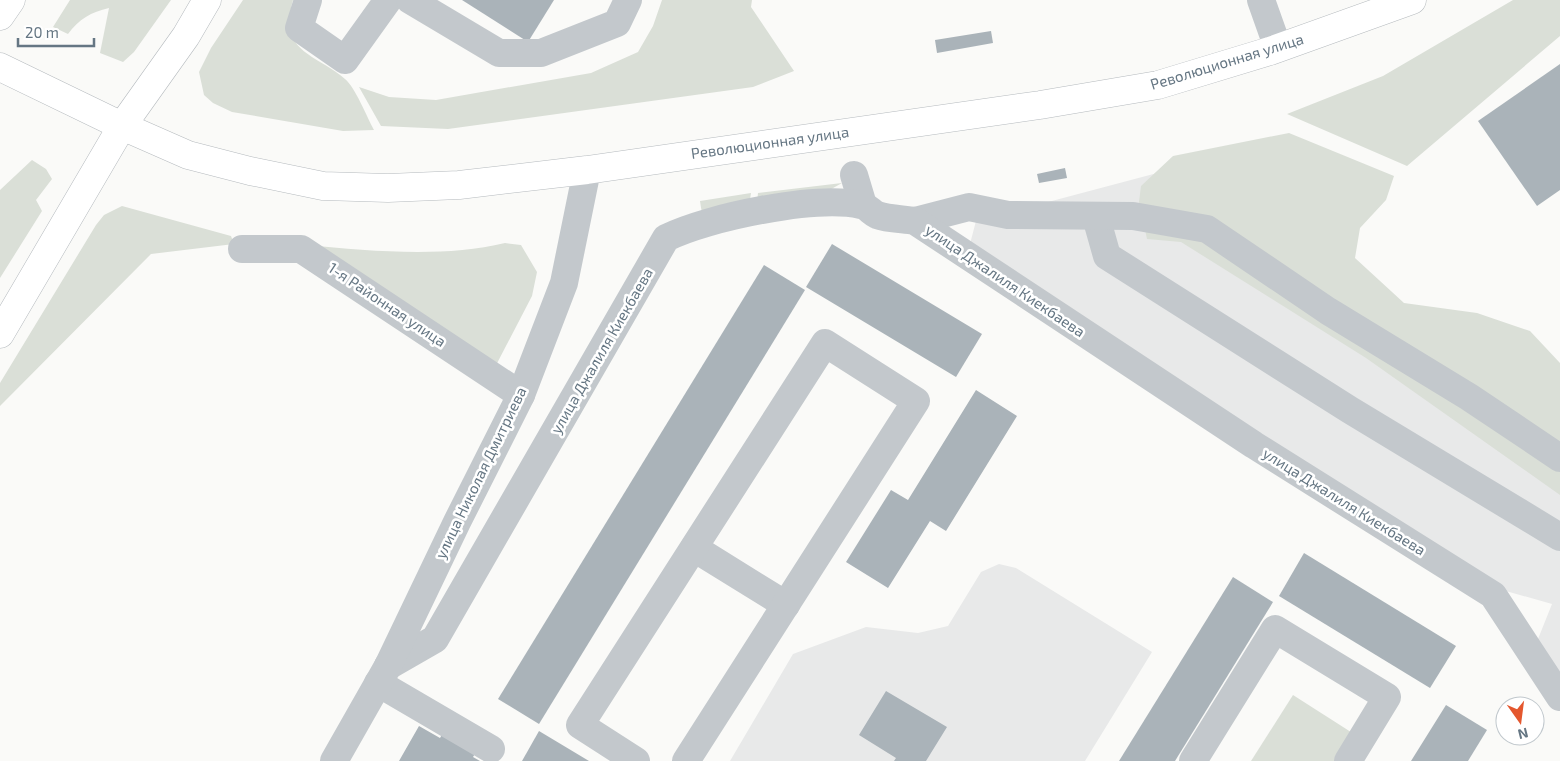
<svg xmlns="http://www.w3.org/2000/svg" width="1560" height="761" font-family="'Exo 2',sans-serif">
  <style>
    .built { fill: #e8e9e9 }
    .green { fill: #dadfd7 }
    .building { fill: #aab3b9 }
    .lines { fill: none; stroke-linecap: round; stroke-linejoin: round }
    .major-casing { stroke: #b5babe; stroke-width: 29 }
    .minor { stroke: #c3c8cc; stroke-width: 28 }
    .major { stroke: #fff; stroke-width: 28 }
    .labels { text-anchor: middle; stroke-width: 5; stroke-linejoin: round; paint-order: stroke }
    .street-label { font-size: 15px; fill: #657683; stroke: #fff }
  </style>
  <rect width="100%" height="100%" fill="#fafaf8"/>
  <!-- built -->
  <g class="built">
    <polygon points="1161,172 1560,432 1560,682 1534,649 1552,604 1492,587 970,244 976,221"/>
    <polygon points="999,564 1016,568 1152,652 1085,761 730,761 793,654 866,627 918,633 948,626 981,572"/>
  </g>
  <!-- green -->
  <g class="green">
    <path d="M70,0H171L134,52L123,62L100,53L109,8C91,12 79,19 68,34L53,27Z"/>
    <path d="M243,0H293C278,53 315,53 345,79C355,87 367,117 374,130L343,131L232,112L213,103L204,95L199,72L211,48Z"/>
    <polygon points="662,0 752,0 751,7 794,71 753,87 448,129 381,126 359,87 389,97 436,100 591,73 638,52 653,26"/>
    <polygon points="1513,0 1560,0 1560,36 1407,166 1287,114 1383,76"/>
    <polygon points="1289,133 1394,176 1386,200 1360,228 1355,258 1404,303 1477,313 1530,331 1560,363 1560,495 1366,358 1181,242 1147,239 1139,202 1141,186 1173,156"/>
    <polygon points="32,160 46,169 52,179 36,200 42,211 0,278 0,190"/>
    <polygon points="842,183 826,192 757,203 758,193"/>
    <polygon points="751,193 749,207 702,214 700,201"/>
    <polygon points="122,206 231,236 234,244 151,254 0,406 0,383 96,225 104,215"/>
    <path d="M505,243L521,245L537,272L532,296L493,371L307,245C370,251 443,258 505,243Z"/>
    <polygon points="1293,695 1354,734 1337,761 1251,761"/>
  </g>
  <!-- building -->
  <g class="building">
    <polygon points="462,0 554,0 528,42"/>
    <polygon points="991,31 993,43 937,53 935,40"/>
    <polygon points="1560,64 1560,190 1537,206 1478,121"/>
    <polygon points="1065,168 1067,178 1039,183 1037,174"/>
    <polygon points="832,244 982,334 956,377 806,287"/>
    <polygon points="764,265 805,290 539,724 498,699"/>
    <polygon points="976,390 1017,416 946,531 930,521 888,588 846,562 891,490 908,500"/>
    <polygon points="1304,553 1456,646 1430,688 1279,596"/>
    <polygon points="1233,577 1273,602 1257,628 1175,761 1119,761"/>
    <polygon points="886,691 947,727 926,761 894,761 896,758 859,735"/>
    <polygon points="1446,705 1487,730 1468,761 1411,761"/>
    <polygon points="419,726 440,738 446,728 479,747 473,757 480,761 399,761"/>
    <polygon points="539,731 589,761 522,761"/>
  </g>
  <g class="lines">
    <!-- major casing -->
    <g class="major-casing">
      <g id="major">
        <polyline points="0,16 11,0"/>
        <polyline points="0,67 122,126 188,155 250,171 323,186 388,188 459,185 587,170 1040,105 1158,85 1270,51 1412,0"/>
        <polyline points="0,334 122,126 186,36 207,0"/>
      </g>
    </g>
    <!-- minor -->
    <g class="minor">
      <polyline points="308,0 299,28 345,60 388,0"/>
      <polyline points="410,0 499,53 541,53 617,23 628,0"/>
      <polyline points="1261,0 1278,48"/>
      <polyline points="854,175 863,205"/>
      <polyline points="1096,217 1107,256 1350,410 1560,537"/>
      <polyline points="915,221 969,207 1008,215 1133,216 1207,229 1328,311 1469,397 1560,458"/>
      <polyline points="242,249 301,249 521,395"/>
      <polyline points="694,548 786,605"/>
      <path d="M388,666L435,639L666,238C708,217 816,195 861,205C867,206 871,212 877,215C888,219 903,219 915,221L1254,445L1493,595L1560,697"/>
      <polyline points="378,683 491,749"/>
      <polyline points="334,761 388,666 457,522 521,395 564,283 587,170"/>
      <polyline points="636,761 580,725 825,343 916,401 686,761"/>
      <polyline points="1193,761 1275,629 1387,697 1348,761"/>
    </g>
    <!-- major -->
    <use href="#major" class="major"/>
  </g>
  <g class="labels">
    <!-- street labels -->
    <g class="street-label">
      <text transform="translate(1227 62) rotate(-17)" y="5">Революционная улица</text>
      <text transform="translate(770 143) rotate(-8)" y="5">Революционная улица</text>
      <text transform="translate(1005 281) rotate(34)" y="5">улица Джалиля Киекбаева</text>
      <text transform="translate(387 305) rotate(34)" y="5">1-я Районная улица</text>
      <text transform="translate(602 351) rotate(-60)" y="5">улица Джалиля Киекбаева</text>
      <text transform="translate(481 473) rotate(-64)" y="5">улица Николая Дмитриева</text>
      <text transform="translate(1344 502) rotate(32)" y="5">улица Джалиля Киекбаева</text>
    </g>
  </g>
  <!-- north arrow -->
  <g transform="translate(1520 721) rotate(166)"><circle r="24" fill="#ffffff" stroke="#c1c8cd"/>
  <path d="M0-4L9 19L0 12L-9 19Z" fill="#e4572e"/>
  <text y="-8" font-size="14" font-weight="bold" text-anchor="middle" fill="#657683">N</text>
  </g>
  <!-- scale -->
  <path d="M18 38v8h76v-8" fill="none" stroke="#657683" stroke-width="2.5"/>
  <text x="25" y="38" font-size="15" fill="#657683" stroke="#ffffff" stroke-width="4" paint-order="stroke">20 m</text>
</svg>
